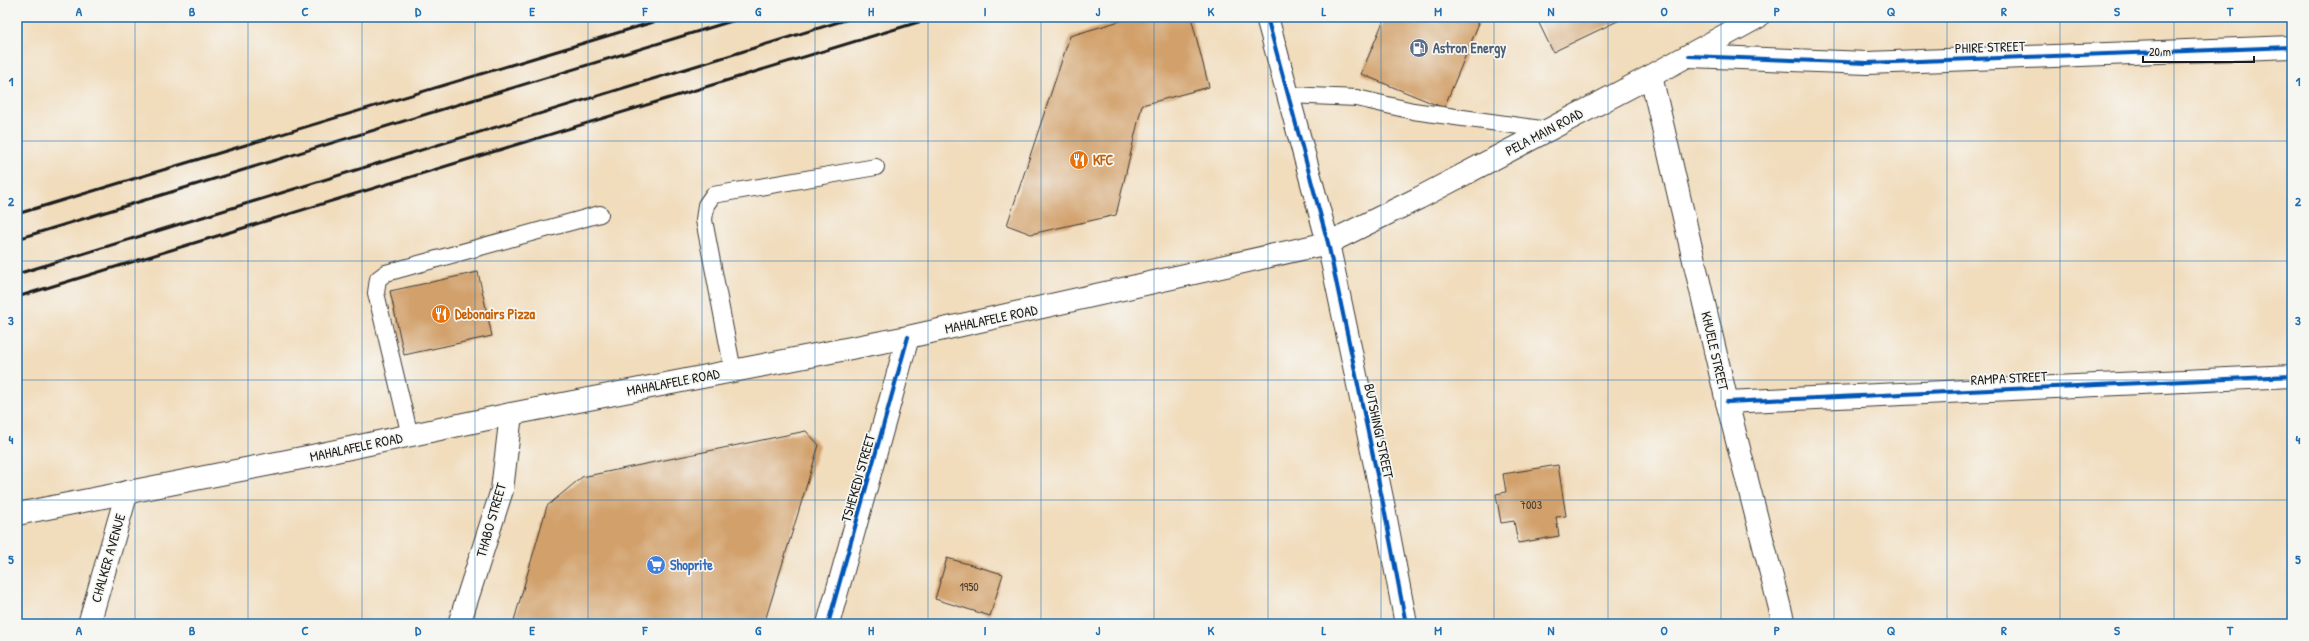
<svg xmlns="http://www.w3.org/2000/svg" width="2309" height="641" font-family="'Patrick Hand',sans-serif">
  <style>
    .building { fill: #d2a06a }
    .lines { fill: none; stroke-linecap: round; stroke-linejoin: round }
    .service-casing { stroke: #3c3934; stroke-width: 18 }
    .minor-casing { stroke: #3c3934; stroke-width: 24 }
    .tertiary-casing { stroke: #3c3934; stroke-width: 24 }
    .secondary-casing { stroke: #3c3934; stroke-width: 24 }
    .service { stroke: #fff; stroke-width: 16 }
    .minor { stroke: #fff; stroke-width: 22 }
    .tertiary { stroke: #fff; stroke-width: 22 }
    .secondary { stroke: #fff; stroke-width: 22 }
    .rail { stroke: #1c1c1c; stroke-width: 3 }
    .cycleway-casing { stroke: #f6f6f2; stroke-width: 6 }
    .cycleway { stroke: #0057b8; stroke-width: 4 }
    .grid { fill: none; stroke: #1f6fb2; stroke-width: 1; stroke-opacity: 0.55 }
    .labels { text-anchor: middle; stroke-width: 3.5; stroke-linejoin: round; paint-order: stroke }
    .number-label { font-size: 12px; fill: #4a3d30 }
    .street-label { font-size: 14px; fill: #1c1c1c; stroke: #f6f6f2 }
    .service-label { font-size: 14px; font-weight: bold; fill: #4e5e75; stroke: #f6f6f2; text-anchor: start }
    .food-label { font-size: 14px; font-weight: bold; fill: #c56008; stroke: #f6f6f2; text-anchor: start }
    .shop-label { font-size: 14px; font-weight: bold; fill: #366cbe; stroke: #f6f6f2; text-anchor: start }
    .neatline { fill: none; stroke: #1f6fb2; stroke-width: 1.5 }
    .grid-label { font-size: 13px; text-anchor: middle; font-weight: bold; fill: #1f6fb2 }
  </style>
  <rect width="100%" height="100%" fill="#f6f6f2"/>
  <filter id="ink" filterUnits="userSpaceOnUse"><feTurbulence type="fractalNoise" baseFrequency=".025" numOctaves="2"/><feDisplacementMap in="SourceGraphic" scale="8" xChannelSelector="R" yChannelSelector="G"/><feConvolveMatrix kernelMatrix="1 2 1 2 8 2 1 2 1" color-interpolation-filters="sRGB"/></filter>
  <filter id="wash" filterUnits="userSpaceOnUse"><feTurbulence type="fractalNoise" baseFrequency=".012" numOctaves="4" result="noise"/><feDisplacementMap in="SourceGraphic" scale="16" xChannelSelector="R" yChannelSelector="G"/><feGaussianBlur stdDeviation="0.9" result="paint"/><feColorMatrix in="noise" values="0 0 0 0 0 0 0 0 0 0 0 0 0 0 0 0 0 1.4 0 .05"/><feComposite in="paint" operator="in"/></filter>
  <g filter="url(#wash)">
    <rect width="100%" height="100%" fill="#f1dcbb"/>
    <g id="blocks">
      <!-- building -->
      <g class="building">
        <polygon points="1133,17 1191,17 1209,87 1142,105 1116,215 1031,234 1007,225 1070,36"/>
        <polygon points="1385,17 1464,17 1479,23 1444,108 1361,74"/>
        <polygon points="1536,17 1626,17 1553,52"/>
        <polygon points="478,272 492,336 404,355 390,291"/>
        <polygon points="806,431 819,445 764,624 513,624 547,506 582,477"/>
        <polygon points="1558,465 1566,516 1556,517 1559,536 1518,543 1514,521 1501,523 1496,494 1506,492 1503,474"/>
        <polygon points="947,558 1003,574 990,616 935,599"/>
      </g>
    </g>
  </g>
  <g filter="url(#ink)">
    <use href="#blocks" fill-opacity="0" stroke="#3c3934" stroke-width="1"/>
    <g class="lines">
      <!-- service casing -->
      <g class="service-casing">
        <g id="service">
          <polyline points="1288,95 1357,98 1413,111 1548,130"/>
          <polyline points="733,371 704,220 706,205 713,195 876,167"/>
          <polyline points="410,436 376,293 378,279 386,273 600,214"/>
        </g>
      </g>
      <!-- minor casing -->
      <g class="minor-casing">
        <g id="minor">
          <polyline points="1689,56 1867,63 2292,47"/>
          <polyline points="1651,76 1727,402 1784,624"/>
          <polyline points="1727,402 2292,376"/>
          <polyline points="89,624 127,492"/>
          <polyline points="459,624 502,490 511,414"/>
          <polyline points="828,624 908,337"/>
        </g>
      </g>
      <!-- tertiary casing -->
      <g class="tertiary-casing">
        <polyline id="tertiary" points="1267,17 1328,243 1383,503 1406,624"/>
      </g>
      <!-- secondary casing -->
      <g class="secondary-casing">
        <polyline id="secondary" points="17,514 312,456 511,414 908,337 1328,243 1419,198 1651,76 1758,17"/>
      </g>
      <!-- service -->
      <use href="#service" class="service"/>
      <!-- minor -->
      <use href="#minor" class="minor"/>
      <!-- tertiary -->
      <use href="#tertiary" class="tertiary"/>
      <!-- secondary -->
      <use href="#secondary" class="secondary"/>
      <!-- rail -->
      <g class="rail">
        <polyline points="17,214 670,17"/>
        <polyline points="17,239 745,17"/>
        <polyline points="17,274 855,17"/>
        <polyline points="17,297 935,17"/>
      </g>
      <!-- cycleway casing -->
      <g class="cycleway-casing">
        <g id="cycleway">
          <polyline points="1267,17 1328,243 1383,503 1406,624"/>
          <polyline points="1689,56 1867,63 2292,47"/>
          <polyline points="1727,402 2292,376"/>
          <polyline points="828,624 908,337"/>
        </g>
      </g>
      <!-- cycleway -->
      <use href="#cycleway" class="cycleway"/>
    </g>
  </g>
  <!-- grid -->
  <path class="grid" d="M135,17V624M248,17V624M362,17V624M475,17V624M588,17V624M702,17V624M815,17V624M928,17V624M1041,17V624M1154,17V624M1268,17V624M1381,17V624M1494,17V624M1608,17V624M1721,17V624M1834,17V624M1947,17V624M2060,17V624M2174,17V624M17,141H2292M17,261H2292M17,380H2292M17,500H2292"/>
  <!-- icons -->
  <defs>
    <g id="fuel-disc" transform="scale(1)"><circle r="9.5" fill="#5c6f8a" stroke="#f6f6f2"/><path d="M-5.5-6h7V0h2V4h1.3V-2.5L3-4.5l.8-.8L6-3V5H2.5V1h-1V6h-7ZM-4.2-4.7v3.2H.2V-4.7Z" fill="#fff"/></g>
    <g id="restaurant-disc" transform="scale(1)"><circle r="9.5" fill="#e8710a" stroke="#f6f6f2"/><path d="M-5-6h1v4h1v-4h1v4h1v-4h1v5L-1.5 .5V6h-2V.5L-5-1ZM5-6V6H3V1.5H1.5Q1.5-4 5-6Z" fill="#fff"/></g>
    <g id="supermarket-disc" transform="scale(1)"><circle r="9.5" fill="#3f7fe0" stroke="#f6f6f2"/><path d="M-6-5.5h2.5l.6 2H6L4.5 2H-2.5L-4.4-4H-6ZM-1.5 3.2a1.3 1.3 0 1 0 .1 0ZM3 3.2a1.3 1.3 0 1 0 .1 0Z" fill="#fff"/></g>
  </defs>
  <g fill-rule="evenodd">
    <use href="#fuel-disc" x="1419" y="48"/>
    <use href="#restaurant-disc" x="1079" y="160"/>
    <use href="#restaurant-disc" x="441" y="314"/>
    <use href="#supermarket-disc" x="656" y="565"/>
  </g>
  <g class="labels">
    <!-- number labels -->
    <g class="number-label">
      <text x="1531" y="509">7003</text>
      <text x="969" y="591">1950</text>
    </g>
    <!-- street labels -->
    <g class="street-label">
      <text transform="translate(1990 47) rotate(-2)" y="5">PHIRE STREET</text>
      <text transform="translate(1544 132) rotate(-28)" y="5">PELA MAIN ROAD</text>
      <text transform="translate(991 319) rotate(-12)" y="5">MAHALAFELE ROAD</text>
      <text transform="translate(1715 351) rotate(77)" y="5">KHUELE STREET</text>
      <text transform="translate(2009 378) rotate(-3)" y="5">RAMPA STREET</text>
      <text transform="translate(673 382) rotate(-11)" y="5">MAHALAFELE ROAD</text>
      <text transform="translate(1379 431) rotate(78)" y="5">BUTSHINGI STREET</text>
      <text transform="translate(356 447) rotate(-12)" y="5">MAHALAFELE ROAD</text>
      <text transform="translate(858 478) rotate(-74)" y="5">TSHEKEDI STREET</text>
      <text transform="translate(491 520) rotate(-74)" y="5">THABO STREET</text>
      <text transform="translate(108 558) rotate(-74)" y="5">CHALKER AVENUE</text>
    </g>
    <!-- service labels -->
    <g class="service-label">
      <text x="1433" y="53">Astron Energy</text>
    </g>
    <!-- food labels -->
    <g class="food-label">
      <text x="1093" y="165">KFC</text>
      <text x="455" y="319">Debonairs Pizza</text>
    </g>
    <!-- shop labels -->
    <g class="shop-label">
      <text x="670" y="570">Shoprite</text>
    </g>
  </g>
  <!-- margin -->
  <rect width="2309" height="641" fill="none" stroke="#f6f6f2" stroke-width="44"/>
  <!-- scale -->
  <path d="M2143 56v6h111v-6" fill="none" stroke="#1c1c1c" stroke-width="2"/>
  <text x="2149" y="56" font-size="12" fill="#1c1c1c" stroke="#f6f6f2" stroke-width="3" paint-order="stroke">20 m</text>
  <rect x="22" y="22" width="2265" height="597" class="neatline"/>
  <g class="grid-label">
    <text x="79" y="16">A</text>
    <text x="192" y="16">B</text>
    <text x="305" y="16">C</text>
    <text x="418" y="16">D</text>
    <text x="532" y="16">E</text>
    <text x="645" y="16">F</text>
    <text x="758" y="16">G</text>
    <text x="871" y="16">H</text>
    <text x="985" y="16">I</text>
    <text x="1098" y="16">J</text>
    <text x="1211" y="16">K</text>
    <text x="1324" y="16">L</text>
    <text x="1438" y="16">M</text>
    <text x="1551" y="16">N</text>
    <text x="1664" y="16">O</text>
    <text x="1777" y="16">P</text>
    <text x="1891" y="16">Q</text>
    <text x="2004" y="16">R</text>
    <text x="2117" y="16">S</text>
    <text x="2230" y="16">T</text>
    <text x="11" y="86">1</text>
    <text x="2298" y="86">1</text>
    <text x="11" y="206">2</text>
    <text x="2298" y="206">2</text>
    <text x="11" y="325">3</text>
    <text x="2298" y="325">3</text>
    <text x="11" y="444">4</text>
    <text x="2298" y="444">4</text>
    <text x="11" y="564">5</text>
    <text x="2298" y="564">5</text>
    <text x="79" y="635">A</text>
    <text x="192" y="635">B</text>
    <text x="305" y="635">C</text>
    <text x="418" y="635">D</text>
    <text x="532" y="635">E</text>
    <text x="645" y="635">F</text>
    <text x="758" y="635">G</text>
    <text x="871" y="635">H</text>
    <text x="985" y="635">I</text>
    <text x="1098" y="635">J</text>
    <text x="1211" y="635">K</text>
    <text x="1324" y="635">L</text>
    <text x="1438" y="635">M</text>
    <text x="1551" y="635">N</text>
    <text x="1664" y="635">O</text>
    <text x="1777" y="635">P</text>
    <text x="1891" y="635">Q</text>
    <text x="2004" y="635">R</text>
    <text x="2117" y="635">S</text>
    <text x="2230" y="635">T</text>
  </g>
</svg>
